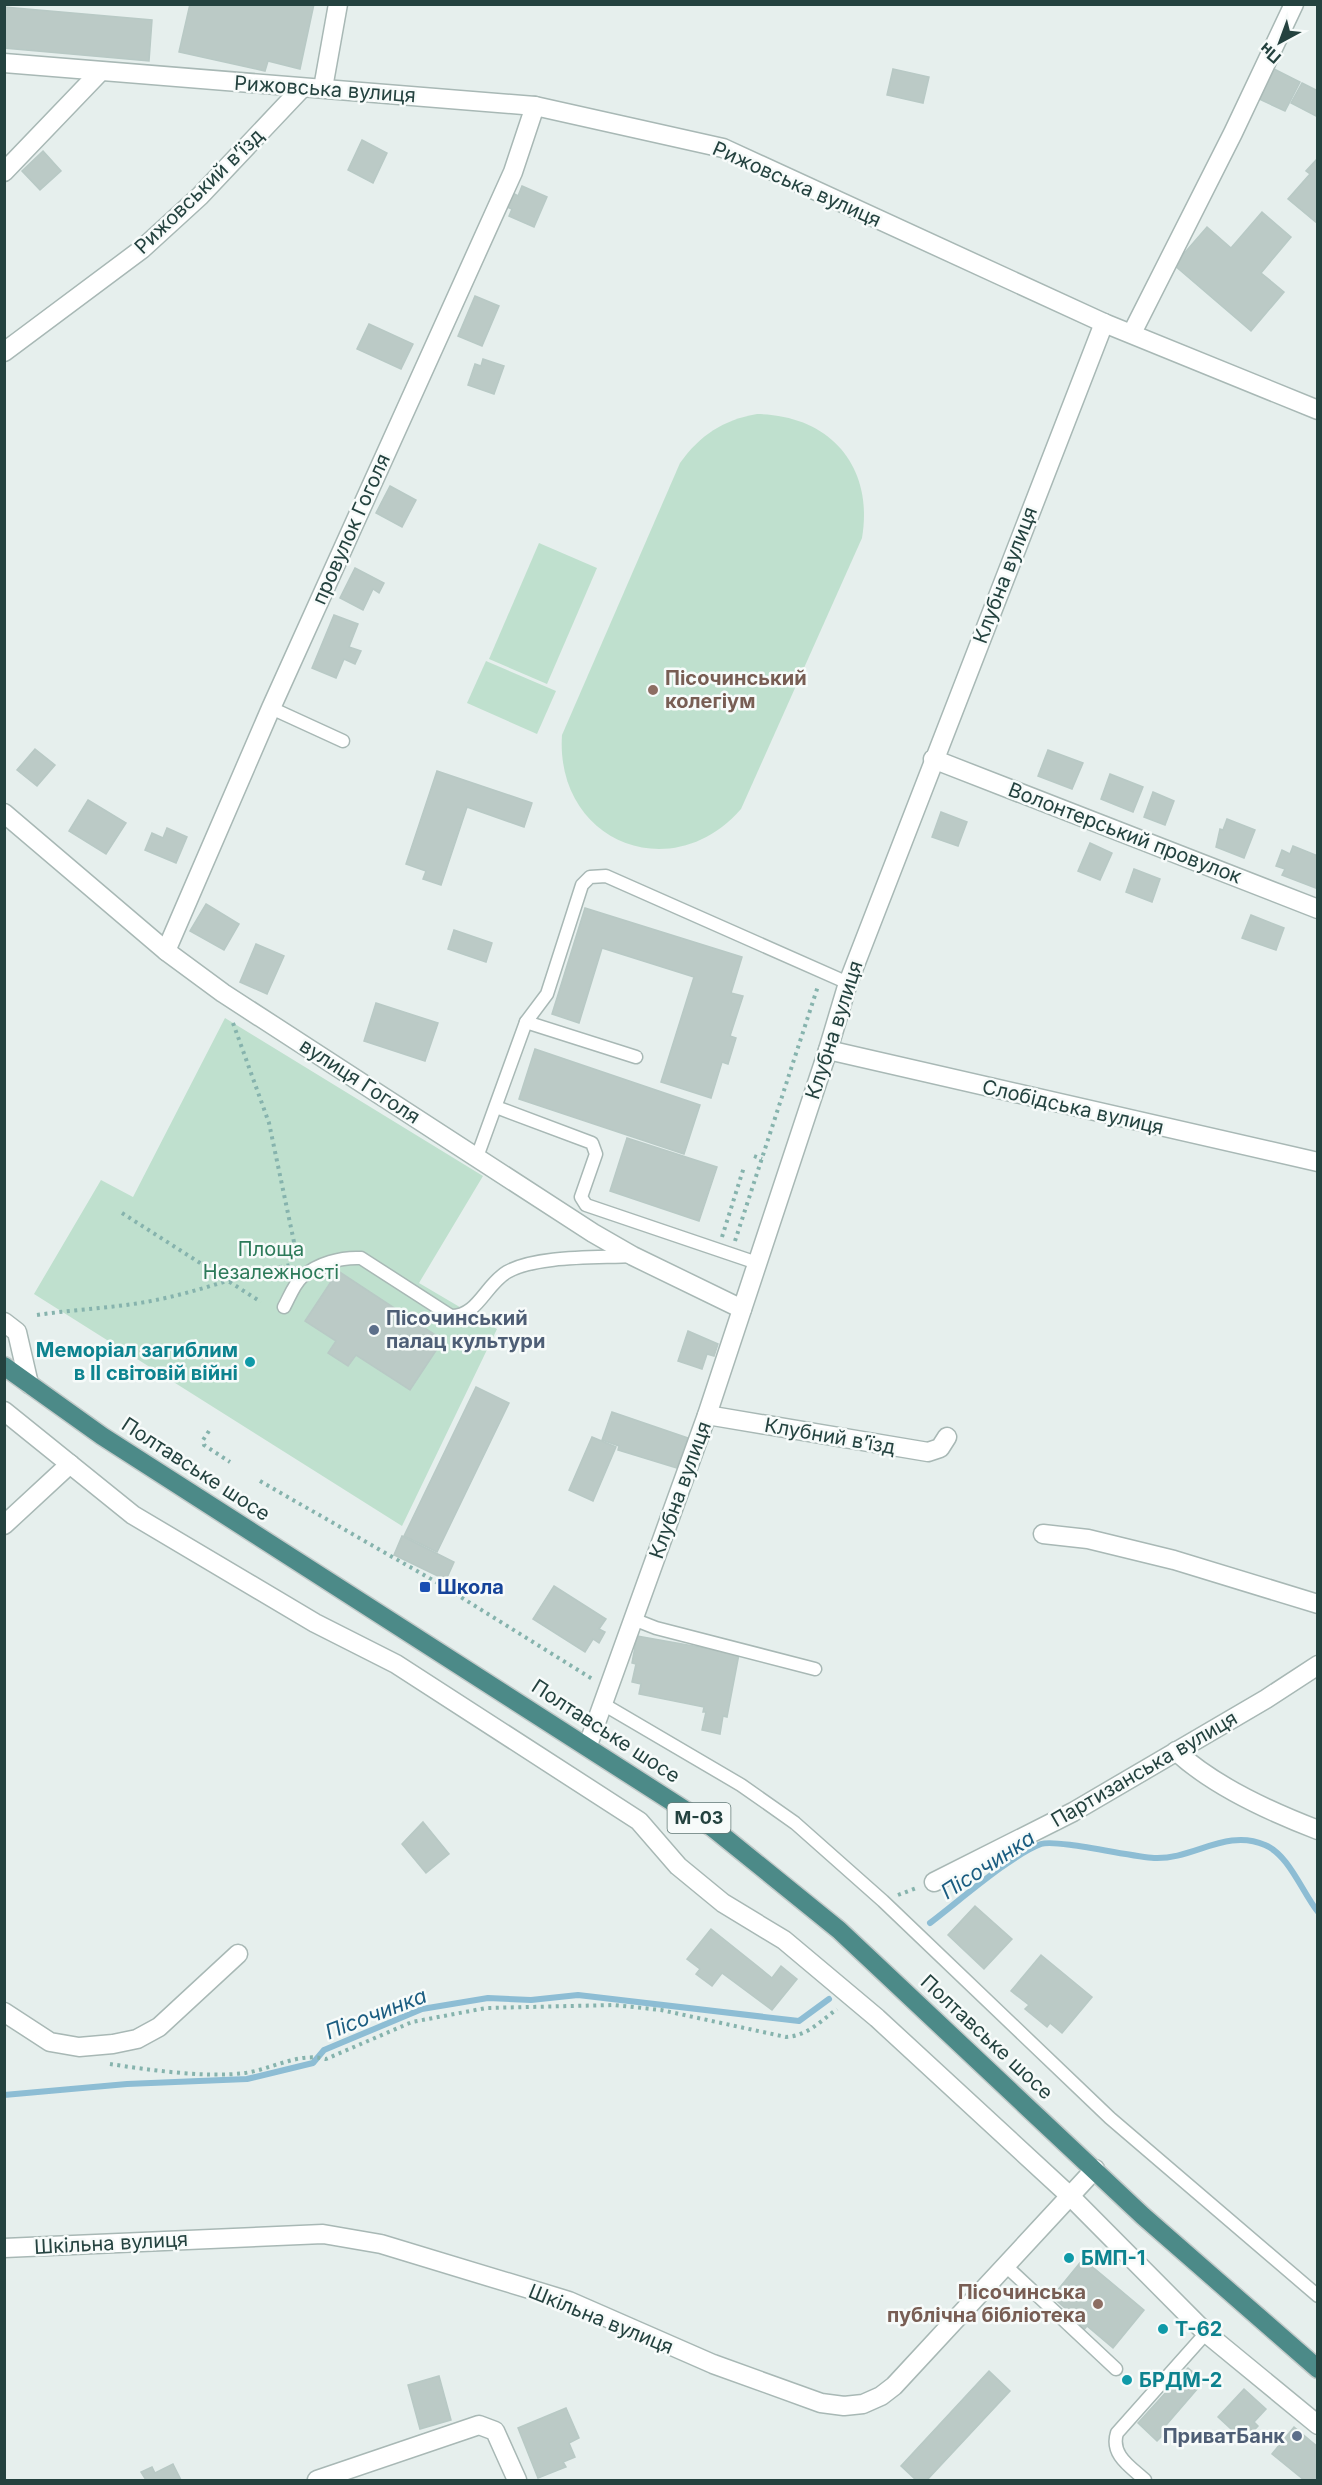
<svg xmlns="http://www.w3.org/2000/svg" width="1322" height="2485" font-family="Inter,sans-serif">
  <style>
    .green { fill: #bfe0ce }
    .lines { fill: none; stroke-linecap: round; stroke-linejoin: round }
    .stream { stroke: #8dbdd4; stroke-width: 6 }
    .building { fill: #bbcac6; stroke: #b8c9c5; stroke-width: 1.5 }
    .service-casing { stroke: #a8b8b5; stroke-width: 15 }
    .minor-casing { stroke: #a8b8b5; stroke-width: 21 }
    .tertiary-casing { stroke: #a8b8b5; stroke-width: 21 }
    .trunk-casing { stroke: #c2cac9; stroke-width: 21 }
    .path { stroke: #86b3ad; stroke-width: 4; stroke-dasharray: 3 4.5; stroke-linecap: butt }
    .service { stroke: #fff; stroke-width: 12 }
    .minor { stroke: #fff; stroke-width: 18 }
    .tertiary { stroke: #fff; stroke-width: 18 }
    .trunk { stroke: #4c8a88; stroke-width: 18 }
    .education-dot { fill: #8d6e63; stroke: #f7fbfa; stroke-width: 2 }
    .service-dot { fill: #5c6f8a; stroke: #f7fbfa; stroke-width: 2 }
    .culture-dot { fill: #0f9aa8; stroke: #f7fbfa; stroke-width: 2 }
    .transit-dot { fill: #1a4fb4; stroke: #f7fbfa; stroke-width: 2 }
    .labels { text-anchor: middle; stroke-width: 5; stroke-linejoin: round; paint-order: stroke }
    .shield { fill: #f7fbfa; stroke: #637a77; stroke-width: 1.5 }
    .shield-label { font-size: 18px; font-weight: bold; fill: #24423f }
    .street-label { font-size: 20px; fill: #24423f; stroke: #f7fbfa }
    .education-label { font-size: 20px; font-weight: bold; fill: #785e54; stroke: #f7fbfa; text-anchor: start }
    .park-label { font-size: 20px; fill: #2c7a59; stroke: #f7fbfa }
    .service-label { font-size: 20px; font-weight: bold; fill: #4e5e75; stroke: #f7fbfa; text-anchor: start }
    .culture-label { font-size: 20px; font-weight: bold; fill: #0d838f; stroke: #f7fbfa; text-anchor: start }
    .transit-label { font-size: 20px; font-weight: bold; fill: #164399; stroke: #f7fbfa; text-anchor: start }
    .water-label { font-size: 21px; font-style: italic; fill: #1b5d81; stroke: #f7fbfa }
  </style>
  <rect width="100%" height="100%" fill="#e6efed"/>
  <!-- green -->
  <g class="green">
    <path d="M757,414C830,415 874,466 862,538L741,809C671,889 555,841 562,735L680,463C700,435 723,420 757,414Z"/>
    <polygon points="539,543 597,568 547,684 489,659"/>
    <polygon points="486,661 556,691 537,734 467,703"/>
    <polygon points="225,1018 483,1176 419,1283 497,1329 402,1526 34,1294 101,1180 133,1197"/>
  </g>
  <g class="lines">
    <!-- stream -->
    <g class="stream">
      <path d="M930,1923C958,1902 1011,1855 1041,1844C1057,1839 1132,1857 1154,1858C1193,1860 1226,1828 1265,1845C1289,1855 1302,1892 1318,1912"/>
      <polyline points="4,2095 127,2084 247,2079 313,2063 324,2050 422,2009 488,1998 531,2000 578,1995 799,2021 829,1999"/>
    </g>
  </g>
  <!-- building -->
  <g class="building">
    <polygon points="190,4 314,4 300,69 268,61 265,71 179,52"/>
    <polygon points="4,7 152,20 149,61 4,48"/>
    <polygon points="893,69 929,77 923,103 887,95"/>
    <polygon points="1274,69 1300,82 1285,111 1259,99"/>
    <polygon points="1302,83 1318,91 1318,117 1291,103"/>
    <polygon points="362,140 387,153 373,183 348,170"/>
    <polygon points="43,151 61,171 40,190 22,171"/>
    <polygon points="1318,158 1318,224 1288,199 1310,174 1306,171"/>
    <polygon points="522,186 547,197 534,227 509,216 512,209 507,207 513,193 518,196"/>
    <polygon points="1262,212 1291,237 1261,273 1284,292 1251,331 1174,265 1207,227 1231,248"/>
    <polygon points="475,296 499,306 482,346 458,336"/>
    <polygon points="369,324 413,344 401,369 357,349"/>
    <polygon points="483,359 504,366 494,394 468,385 475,364 481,366"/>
    <polygon points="390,486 416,500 402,527 376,513"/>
    <polygon points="355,568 384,583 379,593 373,589 363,610 340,598"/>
    <polygon points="334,615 358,624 349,647 361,651 355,664 344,659 336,678 312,668"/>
    <polygon points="35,749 55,765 37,786 17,770"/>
    <polygon points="1048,750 1083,763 1072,789 1038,776"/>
    <polygon points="437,771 532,803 524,827 467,807 441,885 423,879 426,871 406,864"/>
    <polygon points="1110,774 1143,787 1133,812 1101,799"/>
    <polygon points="1153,792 1174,801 1165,825 1144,817"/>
    <polygon points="88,800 126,823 106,854 69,831"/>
    <polygon points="941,812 967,822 958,846 932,837"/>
    <polygon points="1227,819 1255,830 1244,858 1216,847 1220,829 1223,830"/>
    <polygon points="167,828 187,837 176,863 145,850 152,833 163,838"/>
    <polygon points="1090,843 1112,853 1100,880 1078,871"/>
    <polygon points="1293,846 1318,856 1318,889 1282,875 1285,869 1276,866 1282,850 1290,854"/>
    <polygon points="1134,869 1160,879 1152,902 1126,892"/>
    <polygon points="206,904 239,924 224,950 190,931"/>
    <polygon points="585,908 742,957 731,993 743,996 730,1036 736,1038 728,1064 722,1062 711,1098 661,1082 694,977 602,948 579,1023 552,1014"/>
    <polygon points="1251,915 1284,928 1276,950 1242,938"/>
    <polygon points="454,930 492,943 486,962 448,949"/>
    <polygon points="256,944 284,956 267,994 240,982"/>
    <polygon points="376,1003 438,1023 425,1061 364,1041"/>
    <polygon points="535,1049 700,1105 684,1154 519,1099"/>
    <polygon points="627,1138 717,1167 699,1221 610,1191"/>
    <polygon points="338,1271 443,1340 410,1390 356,1355 348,1366 328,1353 336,1341 305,1321"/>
    <polygon points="688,1331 718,1344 714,1356 707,1354 702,1369 678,1361"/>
    <polygon points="476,1387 509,1403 437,1552 404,1536"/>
    <polygon points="612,1412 688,1438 677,1468 618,1450 619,1446 602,1440"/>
    <polygon points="592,1437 616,1447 593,1501 569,1490"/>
    <polygon points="402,1536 454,1562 446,1580 394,1555"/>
    <polygon points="554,1586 606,1619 599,1629 605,1632 599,1643 593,1639 585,1652 533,1619"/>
    <polygon points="637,1636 739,1654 727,1717 723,1716 720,1734 702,1730 706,1712 703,1712 704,1707 639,1694 641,1684 632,1682 636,1664 632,1663"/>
    <polygon points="423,1822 449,1854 426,1873 402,1844"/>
    <polygon points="975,1906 1012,1939 984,1969 948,1935"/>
    <polygon points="711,1929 772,1978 781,1966 797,1979 772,2010 722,1973 712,1986 696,1974 700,1969 687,1959"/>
    <polygon points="1041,1955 1092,1997 1062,2033 1050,2023 1047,2027 1025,2009 1029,2005 1011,1991"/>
    <polygon points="1083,2259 1144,2310 1113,2348 1087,2326 1083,2331 1068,2319 1072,2314 1052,2297"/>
    <polygon points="1188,2368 1204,2381 1161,2431 1164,2434 1157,2441 1138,2423"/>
    <polygon points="989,2371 1010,2391 927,2480 916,2480 901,2466"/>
    <polygon points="439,2376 451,2420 420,2429 408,2385"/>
    <polygon points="1244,2389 1266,2409 1254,2422 1258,2426 1244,2441 1218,2417"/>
    <polygon points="566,2408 579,2438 569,2443 575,2457 563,2462 566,2467 538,2478 518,2428"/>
    <polygon points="1294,2427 1318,2447 1318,2480 1304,2480 1272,2454"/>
    <polygon points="173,2464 181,2480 146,2480 141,2472 152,2467 155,2473"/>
  </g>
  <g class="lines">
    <!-- service casing -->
    <g class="service-casing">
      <g id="service">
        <polyline points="271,708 343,741"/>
        <polyline points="526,1022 636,1057"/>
        <polyline points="496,1107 592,1143 596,1154 581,1197 586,1205 757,1263"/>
        <polyline points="477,1157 526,1022 547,994 582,885 590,877 606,876 848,983"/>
        <path d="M284,1307C289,1298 294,1284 302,1277C318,1263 341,1257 361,1258L451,1316C478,1316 485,1285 507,1272C537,1255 598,1258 632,1256"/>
        <polyline points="633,1619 656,1628 815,1669"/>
        <polyline points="603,1704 741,1785 795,1823 883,1901 1110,2118 1318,2296"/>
        <polyline points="1006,2266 1116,2369"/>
        <path d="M1145,2480C1131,2467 1110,2455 1117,2433L1206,2333"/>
      </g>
    </g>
    <!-- minor casing -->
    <g class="minor-casing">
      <g id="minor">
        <polyline points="323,88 338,4"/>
        <polyline points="4,172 100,72"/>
        <polyline points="1132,333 1233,133 1294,4"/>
        <polyline points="4,352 142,249 200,196 302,88"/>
        <polyline points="933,759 1318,909"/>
        <polyline points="4,813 166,951 223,993 593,1233 633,1256 742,1309"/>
        <polyline points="166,951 271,708 513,172 535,106"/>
        <polyline points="828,1050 1318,1162"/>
        <polyline points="4,1322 17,1332 29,1384"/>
        <polyline points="4,1411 133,1515 315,1623 396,1664 639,1821 678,1866 723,1903 784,1940 877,2018 1070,2196 1206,2333 1318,2425"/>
        <polyline points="707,1415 928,1452 940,1448 947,1437"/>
        <polyline points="4,1525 70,1464"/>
        <polyline points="1043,1534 1088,1539 1174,1560 1318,1604"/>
        <polyline points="588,1745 707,1415 828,1050 848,983 1104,323"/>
        <path d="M1176,1751C1212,1785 1271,1812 1318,1830"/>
        <polyline points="934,1882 1073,1812 1266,1699 1318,1665"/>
        <polyline points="4,2012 50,2042 79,2047 113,2044 137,2039 159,2027 238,1954"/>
        <polyline points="4,2248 323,2234 381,2244 569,2301 713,2364 821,2403 844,2406 863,2404 881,2396 894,2386 1095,2169"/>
        <polyline points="317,2480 479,2425 495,2431 517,2480"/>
      </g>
    </g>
    <!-- tertiary casing -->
    <g class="tertiary-casing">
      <polyline id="tertiary" points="4,63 535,106 723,148 1104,323 1318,410"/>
    </g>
    <!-- trunk casing -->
    <g class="trunk-casing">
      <polyline id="trunk" points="4,1366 102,1436 713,1828 839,1930 1143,2216 1318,2369"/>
    </g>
    <!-- path -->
    <g class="path">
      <polyline points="233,1023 269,1123 298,1261"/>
      <polyline points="754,1156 762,1159"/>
      <polyline points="122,1213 261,1302"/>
      <polyline points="722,1237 744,1167"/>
      <polyline points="735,1241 818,986"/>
      <path d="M37,1315C77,1309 117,1308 156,1300C202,1291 245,1273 291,1265"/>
      <polyline points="209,1431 203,1440 204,1445 230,1462"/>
      <polyline points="260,1481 443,1586 594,1680"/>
      <polyline points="898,1895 919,1887"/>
      <path d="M110,2064C149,2070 206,2078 245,2073C272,2069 299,2052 326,2059L412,2022L486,2008L614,2005L661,2010L786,2037C807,2036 821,2021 837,2009"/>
    </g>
    <!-- service -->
    <use href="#service" class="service"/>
    <!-- minor -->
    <use href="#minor" class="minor"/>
    <!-- tertiary -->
    <use href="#tertiary" class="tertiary"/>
    <!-- trunk -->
    <use href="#trunk" class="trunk"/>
  </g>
  <!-- markers -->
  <g class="education-dot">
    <circle cx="653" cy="690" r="6"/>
    <circle cx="1098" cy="2304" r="6"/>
  </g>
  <g class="service-dot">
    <circle cx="374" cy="1330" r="6"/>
    <circle cx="1297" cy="2436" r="6"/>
  </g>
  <g class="culture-dot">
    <circle cx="250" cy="1362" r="6"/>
    <circle cx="1069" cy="2258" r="6"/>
    <circle cx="1163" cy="2329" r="6"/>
    <circle cx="1127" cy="2380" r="6"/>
  </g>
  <rect class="transit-dot" x="419" y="1581" width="12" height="12" rx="3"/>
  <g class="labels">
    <!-- shield labels -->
    <rect class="shield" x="667.5" y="1803" width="63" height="30" rx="4.5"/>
    <g class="shield-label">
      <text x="699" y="1824">М-03</text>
    </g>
    <!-- street labels -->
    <g class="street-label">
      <text transform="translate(325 89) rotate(4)" y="7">Рижовська вулиця</text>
      <text transform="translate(797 184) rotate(24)" y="7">Рижовська вулиця</text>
      <text transform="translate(199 191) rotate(-44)" y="7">Рижовський в’їзд</text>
      <text transform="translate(351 529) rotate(-66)" y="7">провулок Гоголя</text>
      <text transform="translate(1005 575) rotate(-69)" y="7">Клубна вулиця</text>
      <text transform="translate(1125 833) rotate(21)" y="7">Волонтерський провулок</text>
      <text transform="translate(834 1030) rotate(-72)" y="7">Клубна вулиця</text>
      <text transform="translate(360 1081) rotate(33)" y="7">вулиця Гоголя</text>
      <text transform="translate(1073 1107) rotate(13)" y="7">Слобідська вулиця</text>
      <text transform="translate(830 1436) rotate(10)" y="7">Клубний в’їзд</text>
      <text transform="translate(196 1469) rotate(33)" y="7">Полтавське шосе</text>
      <text transform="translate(680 1490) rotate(-70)" y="7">Клубна вулиця</text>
      <text transform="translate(606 1731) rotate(33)" y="7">Полтавське шосе</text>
      <text transform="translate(1144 1769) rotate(-30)" y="7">Партизанська вулиця</text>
      <text transform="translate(987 2037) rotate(43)" y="7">Полтавське шосе</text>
      <text transform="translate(111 2243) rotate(-3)" y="7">Шкільна вулиця</text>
      <text transform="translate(601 2319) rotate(22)" y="7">Шкільна вулиця</text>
    </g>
    <!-- education labels -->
    <g class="education-label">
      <text x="665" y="685">Пісочинський<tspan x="665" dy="23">колегіум</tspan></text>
      <text x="1086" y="2299" text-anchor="end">Пісочинська<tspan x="1086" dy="23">публічна бібліотека</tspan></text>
    </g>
    <!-- park labels -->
    <g class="park-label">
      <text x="271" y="1256">Площа<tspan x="271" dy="23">Незалежності</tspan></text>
    </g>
    <!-- service labels -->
    <g class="service-label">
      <text x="386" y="1325">Пісочинський<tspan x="386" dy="23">палац культури</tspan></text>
      <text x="1285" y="2443" text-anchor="end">ПриватБанк</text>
    </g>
    <!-- culture labels -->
    <g class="culture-label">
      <text x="238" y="1357" text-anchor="end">Меморіал загиблим<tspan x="238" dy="23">в II світовій війні</tspan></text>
      <text x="1081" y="2265">БМП-1</text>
      <text x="1175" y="2336">Т-62</text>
      <text x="1139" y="2387">БРДМ-2</text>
    </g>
    <!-- transit labels -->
    <g class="transit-label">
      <text x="437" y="1594">Школа</text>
    </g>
    <!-- water labels -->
    <g class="water-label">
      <text transform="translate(988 1865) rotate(-33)" y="7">Пісочинка</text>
      <text transform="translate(376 2014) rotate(-21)" y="7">Пісочинка</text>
    </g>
  </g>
  <!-- border -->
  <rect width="1322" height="2485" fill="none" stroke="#24423f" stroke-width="12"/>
  <!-- north arrow -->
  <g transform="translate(1280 42) rotate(221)" stroke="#f7fbfa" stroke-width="4.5" paint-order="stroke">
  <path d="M0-4.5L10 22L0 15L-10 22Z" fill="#24423f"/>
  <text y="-9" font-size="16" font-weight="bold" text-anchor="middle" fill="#24423f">Пн</text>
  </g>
</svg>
